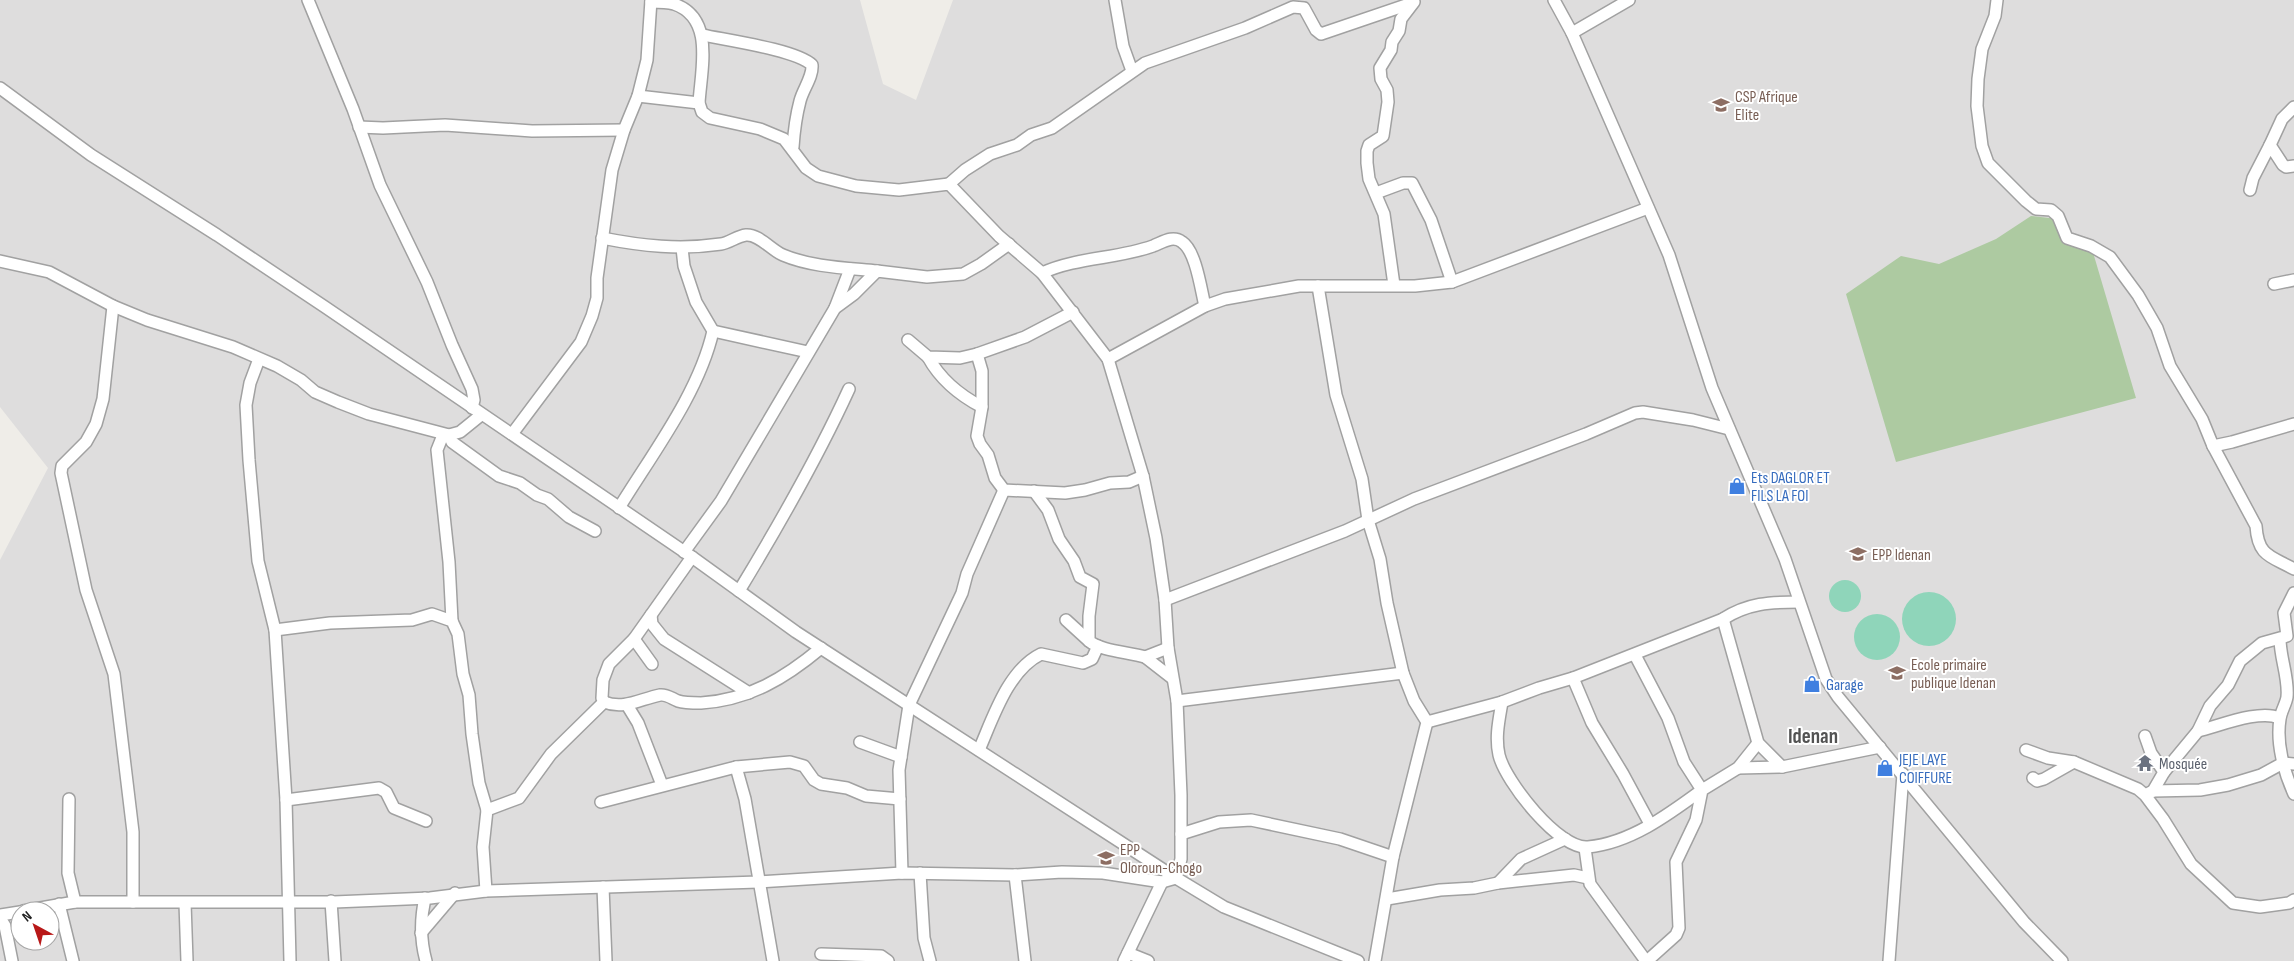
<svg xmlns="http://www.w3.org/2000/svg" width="2294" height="961" font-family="'Sofia Sans Condensed',sans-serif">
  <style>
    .residential { fill: #dedddd; fill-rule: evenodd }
    .forest { fill: #adcaa1 }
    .pitch { fill: #8fd5ba }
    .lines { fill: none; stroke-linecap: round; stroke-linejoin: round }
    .minor-casing { stroke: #a1a1a1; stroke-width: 14 }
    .minor { stroke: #fff; stroke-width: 11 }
    .labels { text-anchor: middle; stroke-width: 4; stroke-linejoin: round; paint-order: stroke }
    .education-label { font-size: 16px; fill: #785e54; stroke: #fff; text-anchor: start }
    .shop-label { font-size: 16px; fill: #366cbe; stroke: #fff; text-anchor: start }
    .worship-label { font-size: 16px; fill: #5b616d; stroke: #fff; text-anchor: start }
    .district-label { font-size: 21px; font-weight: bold; fill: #535353; stroke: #fff }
  </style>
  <rect width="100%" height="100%" fill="#efede8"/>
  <!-- residential -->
  <path class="residential" d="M0,0H860L883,84L916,100L953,0H2294V961H0V560L48,468L0,407ZM20,911H50V941H20Z"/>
  <!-- forest -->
  <polygon class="forest" points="2031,216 2058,219 2065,239 2092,249 2136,398 1896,462 1846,294 1901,256 1939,264 1996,239"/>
  <!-- pitch -->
  <g class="pitch">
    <circle cx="1845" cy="596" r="16"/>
    <circle cx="1929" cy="619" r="27"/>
    <circle cx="1877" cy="637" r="23"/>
  </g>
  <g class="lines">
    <!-- minor casing -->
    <g class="minor-casing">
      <g id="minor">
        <polyline points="308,0 353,109 380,185 427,282 452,345 472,389 474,400 472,408"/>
        <polyline points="1115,0 1123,46 1132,71"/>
        <polyline points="1554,0 1572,33 1669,255 1712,388 1785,559 1826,679 1838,697 2024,922 2062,961"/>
        <path d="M1997,0L1995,16L1982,49L1978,79L1977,106L1982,146L1988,163L2026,201L2036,209L2051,210L2058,216L2067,238L2091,246L2110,257L2138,295L2157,328L2170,366L2202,419L2213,446L2256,526C2258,557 2271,556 2294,569"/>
        <polyline points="1572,33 1629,0"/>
        <path d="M703,35C726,40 797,50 812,65C813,77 803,89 800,101C796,116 794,132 793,147"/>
        <polyline points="0,88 91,155 217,235 325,307 692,557 796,632 1176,878 1224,907 1358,961"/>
        <polyline points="638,96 699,103"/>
        <polyline points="359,127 383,128 445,125 532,131 624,130"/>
        <polyline points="2270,145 2282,119 2294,107"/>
        <polyline points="949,184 965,170 990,154 1017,145 1031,135 1052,128 1145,63 1245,28 1293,7 1304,8 1316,30 1321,34 1412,3"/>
        <polyline points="2250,190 2253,178 2270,145 2283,165 2286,167 2294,166"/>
        <polyline points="1376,193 1403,183 1412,183 1431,220 1452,282"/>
        <path d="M602,238C642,246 680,250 721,244C729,243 737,236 746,235C759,234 771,250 783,255C811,267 846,268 877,271"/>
        <polyline points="0,261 49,272 113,306 147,320 233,347 277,366 301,380 315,392 338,402 369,414 449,435 460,432 481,415"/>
        <path d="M1042,273C1077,257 1117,259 1153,246C1163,242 1173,235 1182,242C1196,251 1201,290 1205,306"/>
        <polyline points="2274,284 2294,280"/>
        <polyline points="1394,285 1384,214 1369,179 1367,163 1367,151 1369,145 1383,136 1388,102 1387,90 1381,79 1380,68 1391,50 1392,42 1399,31 1401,19 1414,2"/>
        <polyline points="1318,286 1336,395 1362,479 1368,520 1380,559 1387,603 1403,673 1414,701 1427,722 1393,857 1375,961"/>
        <polyline points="113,306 103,399 96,424 86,442 62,466 61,473 86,590 114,674 133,832 133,902"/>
        <polyline points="835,308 850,269"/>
        <polyline points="713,331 808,352"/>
        <polyline points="908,340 928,357 960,358 977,354 1025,337 1073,312"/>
        <polyline points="977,354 982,371 982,407 977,436 980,444 988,455 995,478 1004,490 1065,493 1085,490 1110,483 1129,482 1143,476"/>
        <path d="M928,357C940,379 961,396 982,407"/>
        <polyline points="259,359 250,383 246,405 249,460 258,561 275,630 330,623 412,620 432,614 452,621 458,634 463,674 469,695 472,734 479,783 487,810"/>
        <polyline points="1108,359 1205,306 1225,299 1299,286 1415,286 1452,282 1648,208"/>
        <polyline points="512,434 581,342 592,316 597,298 597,278 612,170 624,130 638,96 647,60 651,0"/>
        <polyline points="443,435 437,450 449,562 452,621"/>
        <polyline points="449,435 452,442 499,476 520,483 537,495 548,499 569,517 595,531"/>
        <polyline points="2213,446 2232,442 2294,424"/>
        <path d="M1034,491L1048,510L1059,539L1074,561L1080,577L1093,584L1089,616V641C1101,651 1128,652 1145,657L1168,648"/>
        <path d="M619,508C652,454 699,393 713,331L696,302L684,266L682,248"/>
        <polyline points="684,552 721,501 835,308 854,294 877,271 927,277 963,274 981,264 1009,244"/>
        <path d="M739,591C779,525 817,459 849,389"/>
        <polyline points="1165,600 1345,531 1414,499 1586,434 1635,413 1643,412 1693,420 1729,429"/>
        <polyline points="651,615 652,624 664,639 749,693"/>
        <polyline points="1723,619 1758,743 1782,767"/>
        <polyline points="1066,620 1089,641"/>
        <polyline points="275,630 286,800 290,961"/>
        <polyline points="634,639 652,664"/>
        <path d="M2280,639C2280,658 2289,678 2287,697C2286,704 2281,711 2280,719C2276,743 2284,772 2294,794"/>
        <polyline points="1145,657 1172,678"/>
        <polyline points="1573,678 1592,723 1623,774 1650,824"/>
        <polyline points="1177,701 1403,673"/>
        <path d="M604,702C624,710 640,699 660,695C666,694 671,698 678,701C684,703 694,703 701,703C749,700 785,678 821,648"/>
        <polyline points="604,702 602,698 603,680 609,664 634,639 692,557"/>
        <path d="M1502,702C1499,720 1495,737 1499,755C1505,781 1559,850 1588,847C1630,843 1668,815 1702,790L1684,762L1668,718L1635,655"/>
        <polyline points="627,705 638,723 662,785"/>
        <path d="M1427,722L1502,702L1539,688L1573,678L1723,619C1748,603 1770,602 1799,602"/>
        <path d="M2198,731C2219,726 2260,709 2279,718"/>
        <polyline points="2145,736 2151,753 2164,772 2153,791 2149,793"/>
        <polyline points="860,742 901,757"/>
        <path d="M979,750C993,718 1008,670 1041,654L1083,663L1092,659L1098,646"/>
        <polyline points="2026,750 2048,758 2074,762 2138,789 2145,795 2163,819 2191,864 2233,903 2260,907 2289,903 2294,900"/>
        <polyline points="736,767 745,799 773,961"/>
        <polyline points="1738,768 1782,767 1880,747"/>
        <polyline points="2164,772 2198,731 2210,706 2228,685 2240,661 2262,643 2287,636 2284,613 2294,593"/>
        <polyline points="2033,778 2037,781 2044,779 2074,762"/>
        <polyline points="2153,791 2200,790 2228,785 2261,775 2283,763 2294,764"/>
        <polyline points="69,799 68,873 75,902"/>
        <polyline points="286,800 379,788 386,792 394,808 426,821"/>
        <polyline points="601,802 736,767 790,762 804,766 814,780 821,784 847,788 866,796 900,799"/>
        <polyline points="1181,834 1219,822 1251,820 1340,839 1393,857"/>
        <polyline points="1585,848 1590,884 1646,961"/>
        <polyline points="902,873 899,770 909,705 962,593 967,574 1004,490"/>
        <polyline points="920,873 924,938 930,961"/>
        <polyline points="1015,875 1025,961"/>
        <polyline points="1498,883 1521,859 1565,839"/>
        <polyline points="603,887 606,961"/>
        <polyline points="486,891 483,847 487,810 519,798 551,754 604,702"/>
        <path d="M425,898C420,920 420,939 426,961"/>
        <polyline points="1387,899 1440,890 1474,888 1498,883 1574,875 1588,878"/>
        <polyline points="331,901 335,961"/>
        <polyline points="185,903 187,961"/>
        <polyline points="59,904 73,961"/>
        <path d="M23,911L75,902H334L430,898L486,891L758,882L902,873L1015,875L1062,872L1103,873L1162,882L1176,878L1181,859V795L1177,701L1168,648L1165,600L1156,538L1143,476L1108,359L1042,273L999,236L949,184L899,190L856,186L818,176L806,168L784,139L760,129L710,118L702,112L699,103C701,69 715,18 674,4C667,2 658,2 651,2"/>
        <polyline points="0,915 20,912"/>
        <polyline points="0,918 5,926 12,961"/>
        <polyline points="421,933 455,893"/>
        <polyline points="1128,953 1148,961"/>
        <polyline points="821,954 881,956 888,961"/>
        <polyline points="1124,961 1162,882"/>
        <polyline points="1647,961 1676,935 1679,928 1676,862 1696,820 1702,790 1738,768 1758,743"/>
        <polyline points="1889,961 1903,774"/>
      </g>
    </g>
    <!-- minor -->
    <use href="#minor" class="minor"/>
  </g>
  <!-- icons -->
  <defs>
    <g id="school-bare" transform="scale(1.35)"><path d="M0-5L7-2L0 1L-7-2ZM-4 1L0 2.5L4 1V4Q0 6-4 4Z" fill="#8d6e63" stroke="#fff" stroke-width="2.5" paint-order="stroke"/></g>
    <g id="shop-bare" transform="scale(1.35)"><path d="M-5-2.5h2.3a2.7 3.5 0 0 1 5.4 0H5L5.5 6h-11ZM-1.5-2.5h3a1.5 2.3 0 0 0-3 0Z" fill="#3f7fe0" stroke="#fff" stroke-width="2.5" paint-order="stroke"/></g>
    <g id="temple-bare" transform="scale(1.35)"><path d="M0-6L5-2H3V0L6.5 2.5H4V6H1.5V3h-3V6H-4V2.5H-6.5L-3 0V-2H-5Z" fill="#6b7280" stroke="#fff" stroke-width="2.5" paint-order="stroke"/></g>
  </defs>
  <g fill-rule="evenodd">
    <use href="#school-bare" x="1721" y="105"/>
    <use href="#shop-bare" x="1737" y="486"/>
    <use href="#school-bare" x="1858" y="554"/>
    <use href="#school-bare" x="1897" y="673"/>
    <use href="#shop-bare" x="1812" y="684"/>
    <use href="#temple-bare" x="2145" y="763"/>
    <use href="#shop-bare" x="1885" y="768"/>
    <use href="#school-bare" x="1106" y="858"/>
  </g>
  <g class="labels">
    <!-- education labels -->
    <g class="education-label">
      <text x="1735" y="102">CSP Afrique<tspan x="1735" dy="18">Elite</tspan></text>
      <text x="1872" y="560">EPP Idenan</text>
      <text x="1911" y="670">Ecole primaire<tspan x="1911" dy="18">publique Idenan</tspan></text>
      <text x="1120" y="855">EPP<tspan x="1120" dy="18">Oloroun-Chogo</tspan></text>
    </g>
    <!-- shop labels -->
    <g class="shop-label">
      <text x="1751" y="483">Ets DAGLOR ET<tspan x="1751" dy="18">FILS LA FOI</tspan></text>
      <text x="1826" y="690">Garage</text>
      <text x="1899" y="765">JEJE LAYE<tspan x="1899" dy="18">COIFFURE</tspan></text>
    </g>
    <!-- worship labels -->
    <g class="worship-label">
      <text x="2159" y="769">Mosquée</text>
    </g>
    <!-- district labels -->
    <g class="district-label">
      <text x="1813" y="743">Idenan</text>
    </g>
  </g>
  <!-- north arrow -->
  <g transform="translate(35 926) rotate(320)"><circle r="24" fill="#ffffff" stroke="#a6a6a6"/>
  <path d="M0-4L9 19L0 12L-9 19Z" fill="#b81818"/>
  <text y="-8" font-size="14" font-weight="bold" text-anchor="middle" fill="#202020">N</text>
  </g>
</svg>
